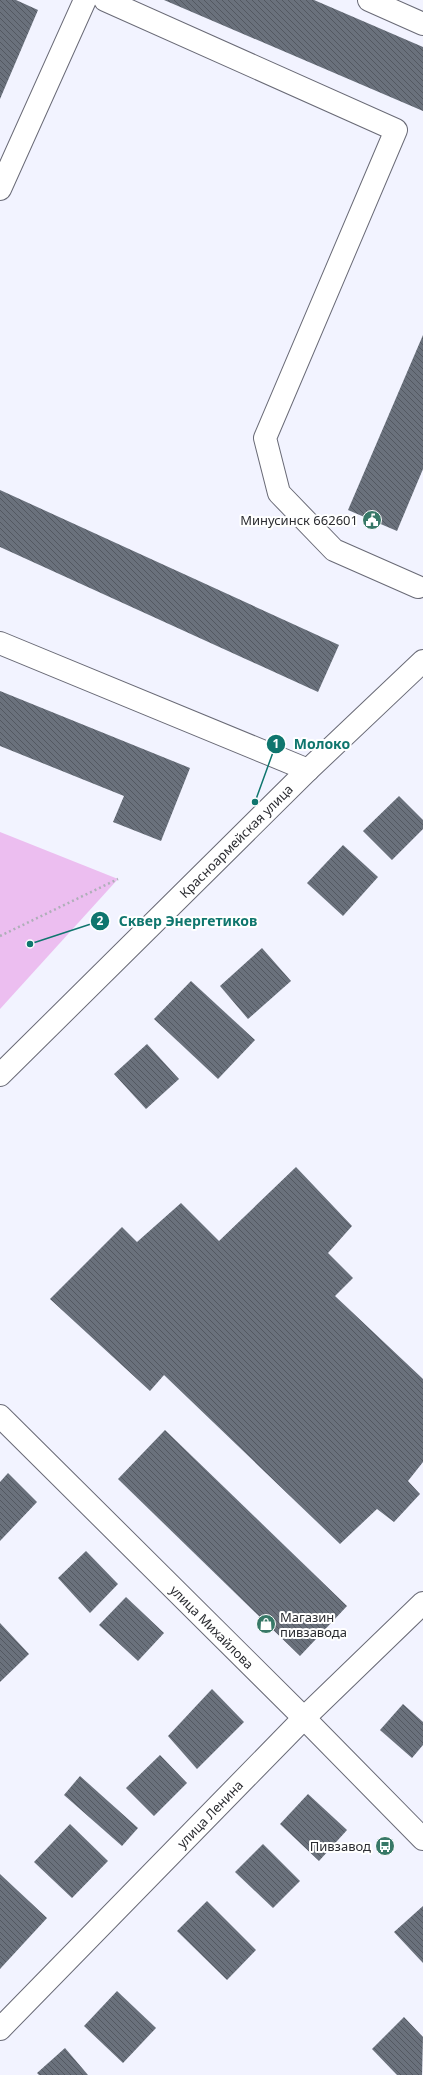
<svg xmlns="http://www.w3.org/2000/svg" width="423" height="2075" font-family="'Noto Sans',sans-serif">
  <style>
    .park { fill: #ecbef0 }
    .building { fill: url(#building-back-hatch) }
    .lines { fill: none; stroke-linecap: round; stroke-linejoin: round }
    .minor-casing { stroke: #696a76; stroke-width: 24 }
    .path { stroke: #aeafb8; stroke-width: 2.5; stroke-dasharray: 2 3; stroke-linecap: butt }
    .minor { stroke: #fff; stroke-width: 22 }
    .labels { text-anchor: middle; stroke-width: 4; stroke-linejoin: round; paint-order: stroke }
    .poi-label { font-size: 13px; fill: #2b2c31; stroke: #fff; text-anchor: end }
    .street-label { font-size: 13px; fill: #2b2c31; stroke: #fff }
    .leader { fill: none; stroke: #0f766e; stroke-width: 1.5 }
    .callout-dot { fill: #0f766e; stroke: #fff; stroke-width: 1.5 }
    .mark-label { font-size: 12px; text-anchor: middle; font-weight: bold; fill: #fff }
    .callout-label { font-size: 14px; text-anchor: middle; font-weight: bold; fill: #0f766e; stroke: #fff; stroke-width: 4; stroke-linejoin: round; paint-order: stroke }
  </style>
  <defs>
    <pattern id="building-back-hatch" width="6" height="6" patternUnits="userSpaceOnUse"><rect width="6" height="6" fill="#6a717c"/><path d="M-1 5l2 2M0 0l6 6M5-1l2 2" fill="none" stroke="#535861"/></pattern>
  </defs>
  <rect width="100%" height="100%" fill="#f2f3ff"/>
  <!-- park -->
  <polygon class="park" points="0,832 118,879 0,1009"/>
  <!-- building -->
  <g class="building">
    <polygon points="0,0 16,0 38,10 0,99"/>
    <polygon points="164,0 314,0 423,47 423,111"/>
    <polygon points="423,335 423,469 397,531 348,510"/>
    <polygon points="0,490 339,645 318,692 0,547"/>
    <polygon points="0,691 190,768 161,841 113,822 124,796 0,746"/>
    <polygon points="399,796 423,820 423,829 392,860 363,831"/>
    <polygon points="343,845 378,877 343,916 307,883"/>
    <polygon points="262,948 291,981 248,1019 220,986"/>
    <polygon points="191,981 255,1040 218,1079 154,1019"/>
    <polygon points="147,1044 179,1079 146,1109 114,1074"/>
    <polygon points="296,1167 352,1226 328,1253 353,1278 335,1296 423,1379 423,1462 408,1481 420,1494 394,1522 377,1509 340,1544 164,1375 150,1391 50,1299 122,1227 137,1242 181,1203 219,1241"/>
    <polygon points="165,1430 347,1606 300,1656 118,1479"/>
    <polygon points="8,1473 37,1502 0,1541 0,1482"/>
    <polygon points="86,1551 118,1584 90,1613 58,1578"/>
    <polygon points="126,1597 164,1633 138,1661 99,1625"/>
    <polygon points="0,1623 29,1654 0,1682"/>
    <polygon points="212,1689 244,1722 197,1769 168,1736"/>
    <polygon points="403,1704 423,1722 423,1745 412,1758 380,1730"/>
    <polygon points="160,1755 187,1783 154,1816 126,1788"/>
    <polygon points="80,1776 138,1828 122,1846 64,1795"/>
    <polygon points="308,1794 347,1830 319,1861 280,1824"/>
    <polygon points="70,1824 108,1861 72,1898 34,1862"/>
    <polygon points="263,1844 300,1881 273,1908 235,1872"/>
    <polygon points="0,1874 47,1918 0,1969"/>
    <polygon points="207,1901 256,1950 227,1980 177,1931"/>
    <polygon points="423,1906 423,1963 394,1932"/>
    <polygon points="117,1991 156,2028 123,2063 84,2026"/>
    <polygon points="404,2017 423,2037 422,2075 397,2075 372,2049"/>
    <polygon points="65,2048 88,2075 39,2075 37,2073"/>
  </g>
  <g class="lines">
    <!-- minor casing -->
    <g class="minor-casing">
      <g id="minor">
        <polyline points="105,0 396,130 265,438 279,493 334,550 418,587"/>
        <polyline points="369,0 423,24"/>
        <polyline points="0,189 85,0"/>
        <polyline points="0,643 308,770"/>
        <polyline points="0,1075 308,770 423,661"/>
        <polyline points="0,1416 304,1718 423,1839"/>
        <polyline points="0,2029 304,1718 423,1603"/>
      </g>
    </g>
    <!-- path -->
    <polyline class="path" points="0,936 118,879"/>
    <!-- minor -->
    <use href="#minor" class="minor"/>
  </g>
  <!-- icons -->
  <defs>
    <g id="civic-disc" transform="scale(1)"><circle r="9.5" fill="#377867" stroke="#fff"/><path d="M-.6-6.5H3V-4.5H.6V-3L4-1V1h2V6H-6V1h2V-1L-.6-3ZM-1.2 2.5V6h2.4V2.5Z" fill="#fff"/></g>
    <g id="shop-disc" transform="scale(1)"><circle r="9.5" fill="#377867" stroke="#fff"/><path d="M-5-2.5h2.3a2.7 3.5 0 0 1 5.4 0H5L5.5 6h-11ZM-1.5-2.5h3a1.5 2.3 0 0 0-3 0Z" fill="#fff"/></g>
    <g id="bus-disc" transform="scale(1)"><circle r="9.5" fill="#377867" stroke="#fff"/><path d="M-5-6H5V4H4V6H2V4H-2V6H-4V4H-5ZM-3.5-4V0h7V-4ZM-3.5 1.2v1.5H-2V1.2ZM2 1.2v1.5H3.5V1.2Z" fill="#fff"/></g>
  </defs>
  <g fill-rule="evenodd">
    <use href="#civic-disc" x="372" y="520"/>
    <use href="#shop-disc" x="266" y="1624"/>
    <use href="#bus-disc" x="385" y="1846"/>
  </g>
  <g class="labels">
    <!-- poi labels -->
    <g class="poi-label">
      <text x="358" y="525">Минусинск 662601</text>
      <text x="280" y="1622" text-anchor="start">Магазин<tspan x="280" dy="15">пивзавода</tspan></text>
      <text x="371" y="1851">Пивзавод</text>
    </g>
    <!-- street labels -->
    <g class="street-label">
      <text transform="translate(236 841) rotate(-45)" y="5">Красноармейская улица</text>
      <text transform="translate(212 1627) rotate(45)" y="5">улица Михайлова</text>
      <text transform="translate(210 1814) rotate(-46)" y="5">улица Ленина</text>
    </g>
  </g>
  <!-- callouts -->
  <path class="leader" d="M255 802L276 744M30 944L100 921"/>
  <g class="callout-dot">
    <circle cx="255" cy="802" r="4"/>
    <circle cx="30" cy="944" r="4"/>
    <circle cx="276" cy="744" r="10"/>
    <circle cx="100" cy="921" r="10"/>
  </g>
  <g class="mark-label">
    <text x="276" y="748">1</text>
    <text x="100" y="925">2</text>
  </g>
  <g class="callout-label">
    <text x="322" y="749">Молоко</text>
    <text x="188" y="926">Сквер Энергетиков</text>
  </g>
</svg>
